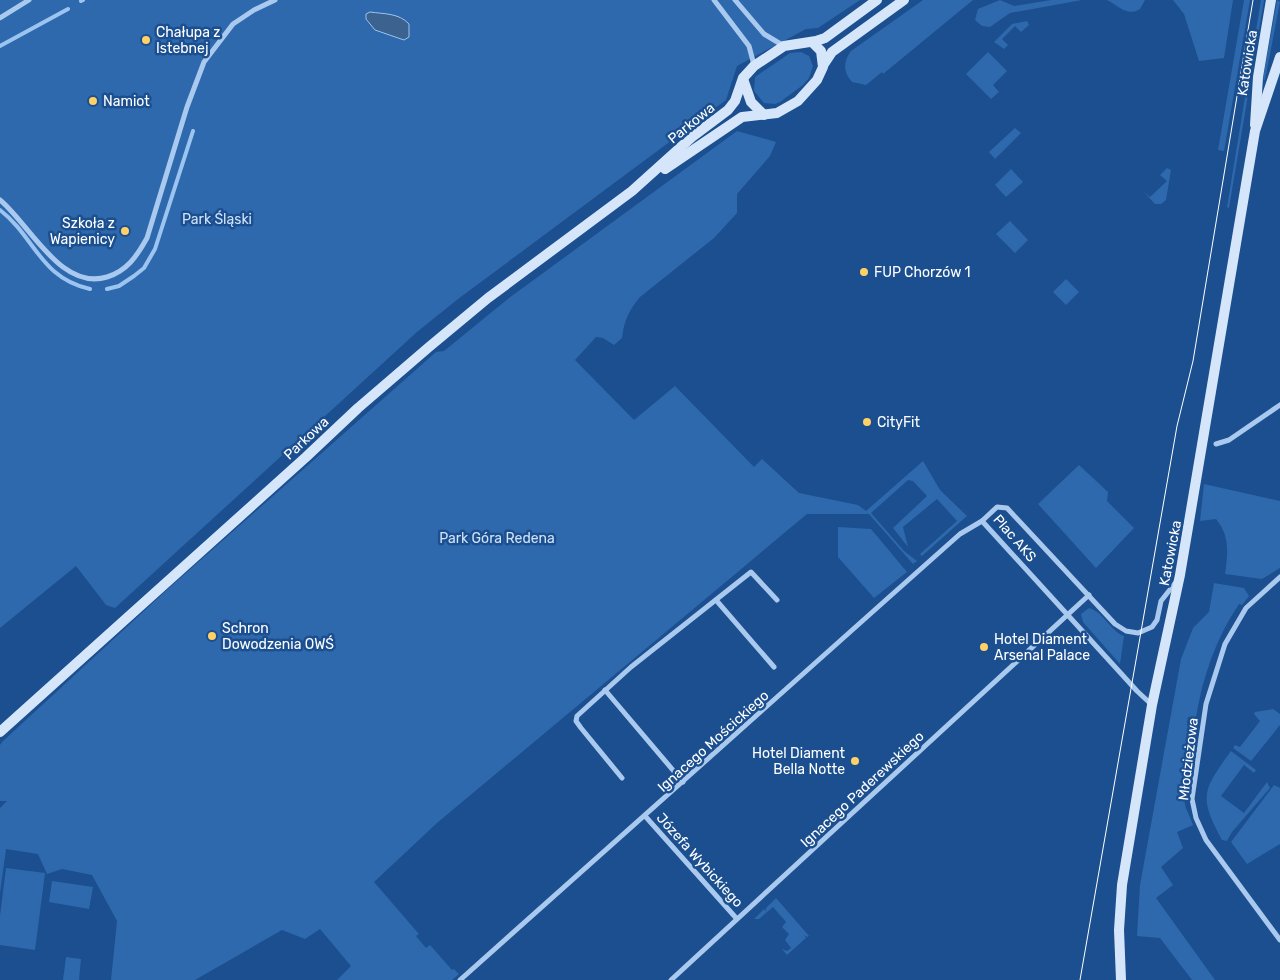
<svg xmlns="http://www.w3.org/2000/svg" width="1280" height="980" font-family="Rubik,sans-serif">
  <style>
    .green { fill: #2e69ad }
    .water { fill: #3c6290; stroke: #9cc4f0 }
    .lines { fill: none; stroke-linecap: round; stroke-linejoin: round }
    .stream { stroke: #9cc4f0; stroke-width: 4 }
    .street { stroke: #a9c9ee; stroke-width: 5 }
    .secondary { stroke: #d6e6fa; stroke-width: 10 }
    .tram { stroke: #fff; stroke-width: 1 }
    .poi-dot { fill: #ffd166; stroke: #1b4f8f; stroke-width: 2 }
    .labels { text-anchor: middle; stroke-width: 5; stroke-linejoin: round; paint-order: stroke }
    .poi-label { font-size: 14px; fill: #fff; stroke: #1b4f8f; text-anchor: start }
    .street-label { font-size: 14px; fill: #fff; stroke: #1b4f8f }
    .park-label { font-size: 14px; fill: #cfe3fa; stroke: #1b4f8f }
  </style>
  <rect width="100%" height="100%" fill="#1b4f8f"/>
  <!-- green -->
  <g class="green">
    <polygon points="0,0 860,0 818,28 806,29 737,66 726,100 458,299 417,332 115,608 106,605 76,566 0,628"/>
    <path d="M923,0H973L883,74L882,72L866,85L852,82C843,72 843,62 851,51Z"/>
    <polygon points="1051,0 1082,0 1010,13 990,27 982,26 975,20 978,9 1000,0 1014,6"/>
    <path d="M1107,0H1145L1140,9C1127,17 1119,6 1107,0Z"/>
    <polygon points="1173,0 1233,0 1224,58 1199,61 1184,14"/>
    <polygon points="1244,0 1250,0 1224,151 1218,150"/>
    <polygon points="1261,0 1264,0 1229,208 1227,207"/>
    <polygon points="1277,0 1280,2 1265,80 1263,79"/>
    <polygon points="1027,21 1029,25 1021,32 1015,26 1002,39 1008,45 1004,49 994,42 1012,24"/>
    <polygon points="988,52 1007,71 993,85 999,92 991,99 966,74"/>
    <polygon points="790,53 801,52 809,56 813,66 809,78 803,85 780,102 775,104 764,103 754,91 755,77"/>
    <polygon points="1015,128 1021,133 995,159 989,152"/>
    <path d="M737,131L776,142L770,156L737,194V213L714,238L640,297C629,310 624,321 622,338L614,345L603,338L596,337L575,360L634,420L675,386L754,467L762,459L799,493L858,505L866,511L923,461L940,490L967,516L922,556L920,554L957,521L937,499L903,527L908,547L893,528L927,496L913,481L908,480L871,513L904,551L917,561L913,564L869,514H807L437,823L374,882L419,934L416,936L426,948L430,945L452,970L454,969L459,974L452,980H337L351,966L320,929L305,939L282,930L195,980H111L117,921L92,875L62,869L47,874L38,854L6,849L0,893V808L7,801H0V745L2,742L169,588L436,352L444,351L509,298Z"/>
    <polygon points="1167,168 1171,170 1166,200 1161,204 1155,204 1143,191 1150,197 1167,181 1160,175"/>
    <polygon points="1011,169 1023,182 1006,197 995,185"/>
    <polygon points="1010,221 1028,240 1015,253 996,234"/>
    <polygon points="1066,279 1079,292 1066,305 1053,292"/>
    <polygon points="1079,465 1108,492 1107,501 1134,528 1096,568 1038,504"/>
    <path d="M1204,484L1280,501V568L1262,579L1225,574C1228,553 1230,536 1216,519L1200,521Z"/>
    <polygon points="838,527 871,529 907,572 874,598 838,557"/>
    <path d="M1214,583L1244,588L1249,596L1242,605L1239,604C1216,638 1203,676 1196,717H1188L1187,725L1194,726C1191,743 1180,793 1186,808C1187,811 1191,819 1193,825L1177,832L1183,848L1161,867L1173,885L1156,898L1215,980H1192L1160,938L1137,936L1140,885L1181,659L1193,628L1209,612Z"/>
    <path d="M1089,608C1104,612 1110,631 1124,636L1120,664L1083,622L1081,614Z"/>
    <polygon points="1273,709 1280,714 1280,725 1251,761 1233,748 1235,745 1240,747 1260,721 1254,714 1255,712"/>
    <path d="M1231,751L1256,770L1254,773L1244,765L1221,796L1244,813L1267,782L1270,788L1232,832L1227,841L1222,840C1198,796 1203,790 1231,751Z"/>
    <polygon points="1274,785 1280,788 1280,844 1247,864 1231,842"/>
    <polygon points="6,868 45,873 35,950 0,945 0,916"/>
    <polygon points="52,881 93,887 89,909 49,902"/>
    <polygon points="776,898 809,936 807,937 804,935 806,938 787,955 782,949 787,951 791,948 785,940 789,934 782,927 786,922 773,907 759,919 754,919 764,909 766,911 766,908"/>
    <polygon points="66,957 81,959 79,980 63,980"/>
  </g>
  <!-- water -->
  <path class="water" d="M370,12C384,14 399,13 409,24V37L404,40L375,30L366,19V14Z"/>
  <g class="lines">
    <!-- stream -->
    <g class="stream">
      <polyline points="81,1 83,0"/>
      <polyline points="0,46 68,9"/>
      <path d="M0,210C35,237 40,278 90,289"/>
      <polyline points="107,289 119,286 134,276 144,268 155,249 193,131"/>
    </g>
    <!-- street -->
    <g class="street">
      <polyline points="714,0 749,46 754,65"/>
      <polyline points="735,0 764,34 784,46"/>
      <polyline points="0,18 29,0"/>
      <path d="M0,200C30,225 61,291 107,277C127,271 137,256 147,238L187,107L204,62L233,24L254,10L275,0"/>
      <polyline points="1216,444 1229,440 1280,405"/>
      <polyline points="982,521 1137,691 1152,705"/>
      <polyline points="1280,577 1246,608 1225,644 1206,704 1192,799 1196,818 1206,840 1280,940"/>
      <polyline points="716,600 774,667"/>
      <polyline points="605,690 683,782"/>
      <polyline points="622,778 581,728 576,721 577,716 631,667 751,572 777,600"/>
      <polyline points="645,816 737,919"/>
      <polyline points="460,980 878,607 960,534 982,521 997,507 1007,508 1115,624 1126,631 1138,633 1152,627 1157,620 1161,601 1176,582"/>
      <polyline points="671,980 1089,595"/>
    </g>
    <!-- secondary -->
    <g class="secondary">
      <polyline points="824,64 832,52 904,0"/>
      <polyline points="743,79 751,102 764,115"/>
      <polyline points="1255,125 1258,77 1271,0"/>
      <polyline points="665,169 742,117 777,113 798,101 817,80 823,67 821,51 812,42"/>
      <polyline points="0,732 306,457 358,408 429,347 488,298 632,191 692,137 728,110 735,101 743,78 754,66 784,46 816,41 825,38 877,0"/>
      <polyline points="1121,980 1119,930 1122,885 1152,705 1180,575 1255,131 1280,57"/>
    </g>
    <!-- tram -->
    <polyline class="tram" points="1080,980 1177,426 1193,361 1253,0"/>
  </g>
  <!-- markers -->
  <g class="poi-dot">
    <circle cx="146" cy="40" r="5"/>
    <circle cx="93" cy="101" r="5"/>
    <circle cx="125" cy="231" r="5"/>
    <circle cx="864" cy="272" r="5"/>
    <circle cx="867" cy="422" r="5"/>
    <circle cx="212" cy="636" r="5"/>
    <circle cx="984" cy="647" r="5"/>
    <circle cx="855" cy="761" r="5"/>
  </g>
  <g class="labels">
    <!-- poi labels -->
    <g class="poi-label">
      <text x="156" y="37">Chałupa z<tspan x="156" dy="16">Istebnej</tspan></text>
      <text x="103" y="106">Namiot</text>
      <text x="115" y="228" text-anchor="end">Szkoła z<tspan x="115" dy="16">Wapienicy</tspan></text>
      <text x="874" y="277">FUP Chorzów 1</text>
      <text x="877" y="427">CityFit</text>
      <text x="222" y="633">Schron<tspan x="222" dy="16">Dowodzenia OWŚ</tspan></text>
      <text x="994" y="644">Hotel Diament<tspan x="994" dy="16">Arsenal Palace</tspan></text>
      <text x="845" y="758" text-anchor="end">Hotel Diament<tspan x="845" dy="16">Bella Notte</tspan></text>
    </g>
    <!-- street labels -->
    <g class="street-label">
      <text transform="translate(1247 63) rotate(-81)" y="5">Katowicka</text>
      <text transform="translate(691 123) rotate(-39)" y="5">Parkowa</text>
      <text transform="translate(306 438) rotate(-43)" y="5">Parkowa</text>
      <text transform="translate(1015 538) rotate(49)" y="5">Plac AKS</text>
      <text transform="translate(1170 553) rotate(-79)" y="5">Katowicka</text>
      <text transform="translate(713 741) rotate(-42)" y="5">Ignacego Mościckiego</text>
      <text transform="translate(1188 759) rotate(-83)" y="5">Młodzieżowa</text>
      <text transform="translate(862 789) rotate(-43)" y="5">Ignacego Paderewskiego</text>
      <text transform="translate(700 860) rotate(48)" y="5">Józefa Wybickiego</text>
    </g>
    <!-- park labels -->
    <g class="park-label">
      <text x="217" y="224">Park Śląski</text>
      <text x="497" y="543">Park Góra Redena</text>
    </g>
  </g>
</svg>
